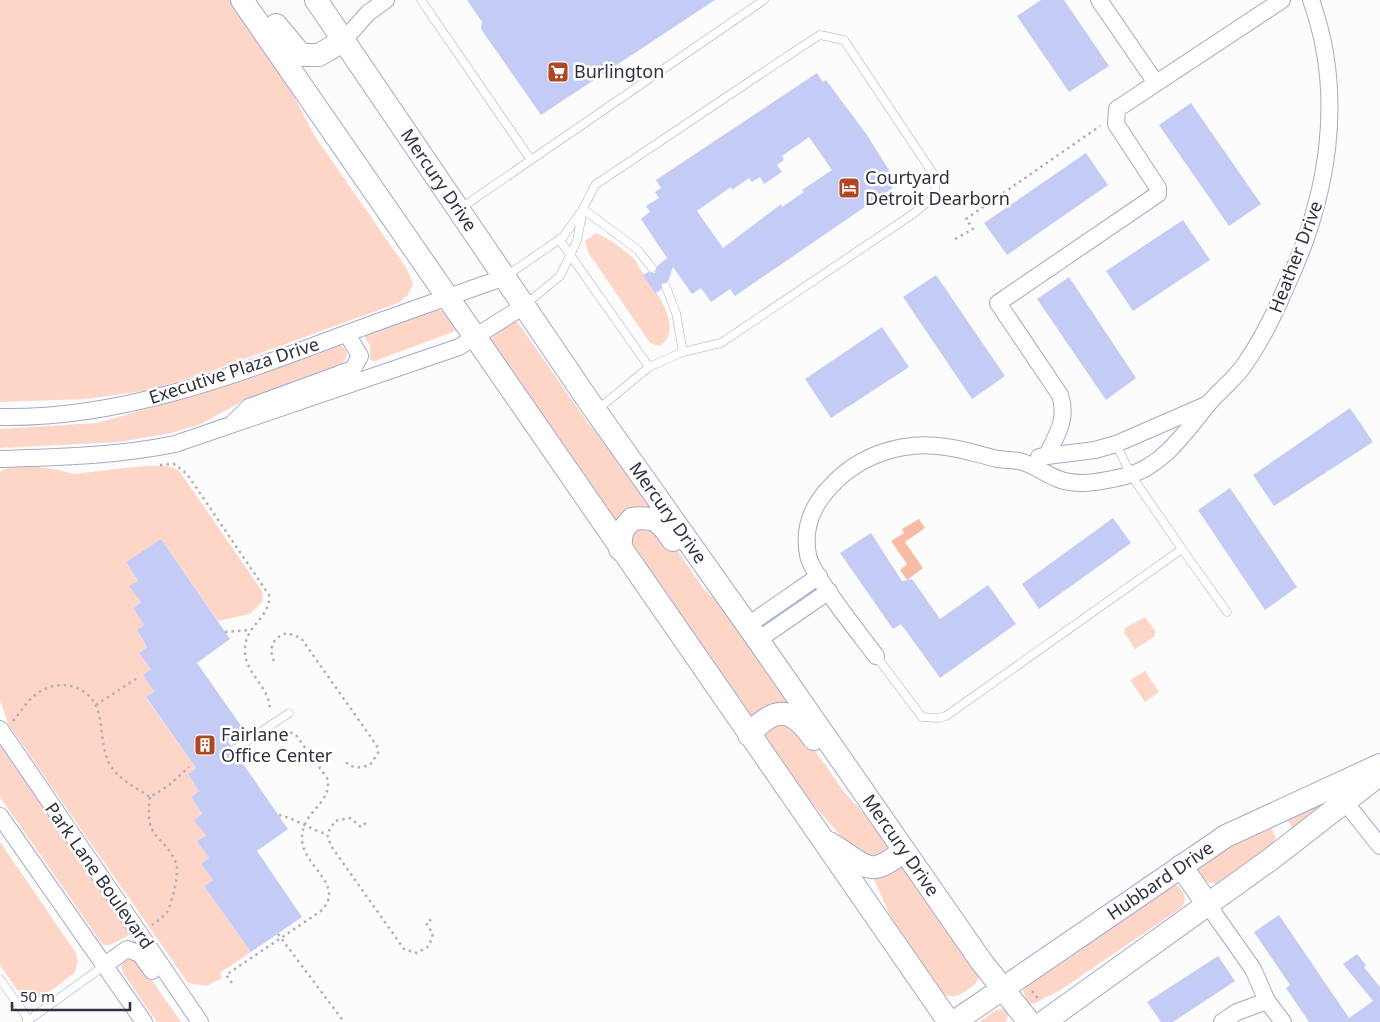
<svg xmlns="http://www.w3.org/2000/svg" width="1380" height="1022" font-family="'Noto Sans',sans-serif">
  <style>
    .green { fill: #fed6c8 }
    .water { fill: #fabba6 }
    .building { fill: #c4ccf6; fill-rule: evenodd }
    .lines { fill: none; stroke-linecap: round; stroke-linejoin: round }
    .lane-casing { stroke: #a4aac9; stroke-width: 9 }
    .street-casing { stroke: #a4aac9; stroke-width: 18 }
    .secondary-casing { stroke: #a4aac9; stroke-width: 24 }
    .path { stroke: #b1b2b6; stroke-width: 2.5; stroke-dasharray: 2.5 4; stroke-linecap: butt }
    .lane { stroke: #fff; stroke-width: 8 }
    .street { stroke: #fff; stroke-width: 16 }
    .secondary { stroke: #fff; stroke-width: 22 }
    .labels { text-anchor: middle; stroke-width: 5; stroke-linejoin: round; paint-order: stroke }
    .poi-label { font-size: 18px; fill: #2f323e; stroke: #fff; text-anchor: start }
    .street-label { font-size: 18px; fill: #2f323e; stroke: #fff }
  </style>
  <rect width="100%" height="100%" fill="#fcfcfc"/>
  <!-- green -->
  <g class="green">
    <polygon points="0,0 232,0 285,79 314,135 407,269 413,285 408,295 398,303 214,370 151,390 85,399 0,402"/>
    <path d="M596,233C608,238 622,248 632,257C637,261 639,268 643,273C655,291 685,327 660,346L650,343L588,252L585,241Z"/>
    <polygon points="434,309 445,312 458,330 375,361 370,360 370,346 364,336"/>
    <polygon points="516,320 588,423 626,462 654,506 616,521 613,518 490,339"/>
    <polygon points="333,345 340,345 346,350 347,357 343,363 246,399 201,424 171,433 119,442 0,448 0,429 97,423 204,393"/>
    <polygon points="22,465 54,469 74,474 143,466 166,466 174,468 180,472 262,591 263,601 250,614 218,621 161,539 126,562 138,581 130,586 141,602 133,608 144,625 137,630 147,647 139,653 151,669 143,675 154,692 146,698 196,768 188,774 199,791 191,797 202,814 195,820 206,836 198,841 209,858 201,864 213,880 204,886 251,952 220,973 222,978 206,986 188,983 8,724 0,700 0,473 2,470"/>
    <polygon points="638,523 665,533 703,588 736,621 791,704 752,717 749,715 630,543 631,527"/>
    <polygon points="1145,617 1155,631 1155,636 1135,649 1124,632 1125,628"/>
    <polygon points="1145,671 1159,692 1145,702 1130,680"/>
    <polygon points="773,719 799,728 844,792 889,841 887,851 871,858 852,849 805,795 766,739 764,731"/>
    <polygon points="0,745 129,932 128,936 110,945 103,945 0,797"/>
    <polygon points="1319,797 1327,803 1293,829 1283,813"/>
    <polygon points="1270,825 1276,838 1271,846 1216,884 1205,881 1198,871 1201,861"/>
    <polygon points="0,842 76,953 78,961 75,972 59,985 41,997 29,997 18,991 0,965"/>
    <path d="M899,859L980,976C974,988 955,1002 943,994L890,915L873,877Z"/>
    <path d="M1174,884C1183,889 1189,899 1181,908L1059,991L1033,1004L1027,1001L1023,991L1041,972Z"/>
    <polygon points="134,958 139,962 181,1022 157,1022 123,973 121,966 126,960"/>
    <polygon points="1003,1009 1009,1013 1006,1022 979,1022 996,1010"/>
  </g>
  <!-- water -->
  <polygon class="water" points="919,519 925,528 905,542 923,568 907,580 900,570 907,564 891,541 904,533 902,529"/>
  <!-- building -->
  <g class="building">
    <polygon points="467,0 715,0 541,115 481,29 482,22"/>
    <polygon points="1041,0 1064,0 1109,66 1069,92 1017,16"/>
    <path d="M817,73L823,82L826,80L867,135L892,175L888,178L894,187L735,296L730,289L711,302L701,288L692,294L673,267L668,282L662,283L661,290L655,293L643,275L648,272L655,273L657,266L667,258L641,219L650,212L646,206L659,198L655,192L661,188L656,180ZM809,137L832,170L802,190L804,192L782,207L781,204L723,248L697,211L731,187L732,190L749,178L752,182L760,177L764,184L782,172L777,165L784,160L782,156Z"/>
    <polygon points="1191,103 1261,204 1229,226 1159,125"/>
    <polygon points="1086,153 1108,185 1007,255 984,223"/>
    <polygon points="1183,220 1210,260 1133,311 1106,271"/>
    <polygon points="936,275 1005,376 972,399 903,297"/>
    <polygon points="1069,277 1136,378 1106,400 1037,299"/>
    <polygon points="882,327 909,367 831,418 805,379"/>
    <polygon points="1350,408 1373,442 1274,506 1253,475"/>
    <polygon points="1230,488 1297,587 1265,610 1198,510"/>
    <polygon points="1113,518 1131,543 1039,609 1022,584"/>
    <polygon points="871,533 902,581 912,579 940,619 988,585 1016,624 940,678 901,624 893,629 840,553"/>
    <polygon points="161,539 230,639 197,663 244,730 228,741 231,746 229,753 237,755 288,829 257,851 302,917 251,952 204,886 213,880 201,864 209,858 197,841 206,836 194,820 202,814 191,797 199,791 188,774 196,768 146,697 154,692 143,675 151,669 139,653 147,647 137,630 144,625 133,608 141,602 129,586 138,581 126,562"/>
    <polygon points="1279,915 1349,1018 1373,1001 1343,964 1357,954 1366,965 1364,967 1380,987 1380,1022 1309,1022 1286,988 1290,985 1254,932"/>
    <polygon points="1218,956 1235,981 1173,1022 1161,1022 1147,1002"/>
  </g>
  <g class="lines">
    <!-- lane casing -->
    <g class="lane-casing">
      <g id="lane">
        <polyline points="421,0 531,160"/>
        <polyline points="461,208 764,0"/>
        <polyline points="559,239 649,367"/>
        <polyline points="506,276 563,237 583,209 638,250 652,268"/>
        <polyline points="666,287 676,313 683,352"/>
        <polyline points="526,304 560,276 577,241 583,209 595,185 798,49 820,35 844,40 934,175 936,195 913,214 721,343 683,352 649,367 597,410"/>
        <polyline points="1182,549 1227,612"/>
        <polyline points="876,656 922,717 938,718 946,716 1182,549 1131,475 1116,444"/>
        <polyline points="234,750 289,713"/>
        <polyline points="0,979 29,1020"/>
        <polyline points="26,1022 105,965"/>
      </g>
    </g>
    <!-- street casing -->
    <g class="street-casing">
      <g id="street">
        <polyline points="1099,0 1156,83"/>
        <polyline points="344,40 368,13 386,0"/>
        <path d="M0,417C118,419 228,378 337,337C393,316 449,297 505,277"/>
        <polyline points="233,423 249,407 353,369 360,356 347,334"/>
        <path d="M1047,455C1057,434 1068,419 1060,395L998,303L1158,194V188L1116,124L1117,109L1282,0"/>
        <polyline points="1039,457 1095,450 1116,444 1208,404"/>
        <path d="M0,459C59,457 117,456 175,444L459,347L524,306"/>
        <polyline points="748,625 819,576"/>
        <polyline points="758,640 829,591"/>
        <path d="M876,656C862,637 811,574 808,555C803,529 812,506 830,487C859,455 903,440 946,447C963,449 980,455 998,459C1005,460 1012,460 1019,461C1033,464 1045,474 1058,479C1079,487 1105,481 1126,476C1163,467 1186,431 1209,403C1220,390 1235,379 1245,364C1261,341 1274,315 1285,289C1328,198 1346,97 1311,0"/>
        <polyline points="0,729 200,1022"/>
        <polyline points="1345,802 1380,846"/>
        <polyline points="0,816 144,1022"/>
        <polyline points="1208,905 1253,969 1267,1001 1283,1022"/>
        <polyline points="105,965 127,949 140,954 152,971"/>
        <polyline points="1222,1022 1237,1012 1267,1001"/>
      </g>
    </g>
    <!-- secondary casing -->
    <g class="secondary-casing">
      <g id="secondary">
        <polyline points="242,0 949,1022"/>
        <path id="s1" d="M316,0L590,403L758,640L981,961L1029,1022"/>
        <polyline points="276,25 301,55 319,55 344,40"/>
        <path d="M620,549L622,531L632,519C656,516 660,521 673,540"/>
        <path d="M749,735C775,705 792,707 814,739"/>
        <path d="M829,843C864,863 868,882 904,850"/>
        <polyline points="1181,866 1208,905"/>
        <path id="s2" d="M954,1022L1226,836L1380,765"/>
        <polyline points="1044,1022 1271,859 1379,775"/>
      </g>
    </g>
    <!-- path -->
    <g class="path">
      <polyline points="955,239 973,229 966,219 1100,126"/>
      <path d="M160,465L174,464L187,474L269,595C271,619 243,625 245,653C246,674 274,693 269,711"/>
      <polyline points="225,632 249,630"/>
      <path d="M274,661C268,648 273,637 287,633L301,638L377,746L378,753L370,765C361,768 351,769 345,761"/>
      <polyline points="96,705 139,677"/>
      <path d="M13,721C20,713 27,701 35,695C56,678 89,683 98,711C103,728 101,747 109,763C117,779 137,788 150,797L168,786L189,767"/>
      <path d="M150,797C144,842 162,831 176,863C180,871 172,904 167,912C163,917 158,921 152,925"/>
      <path d="M279,815C292,817 311,830 327,834"/>
      <polyline points="366,823 361,827 350,818 335,821 327,834 331,846 404,949 417,953 429,946 433,934 426,923 432,919"/>
      <polyline points="278,934 344,1022"/>
      <path d="M232,983L226,975L321,911C347,885 302,866 302,839C301,811 334,803 327,778L296,735L285,730"/>
      <polyline points="1032,991 1039,1000"/>
    </g>
    <!-- lane -->
    <use href="#lane" class="lane"/>
    <!-- street -->
    <use href="#street" class="street"/>
    <!-- secondary -->
    <use href="#secondary" class="secondary"/>
  </g>
  <!-- icons -->
  <defs>
    <g id="supermarket-square" transform="scale(1.125)"><rect x="-9" y="-9" width="18" height="18" rx="4" fill="#ae4820" stroke="#fff"/><path d="M-6-5.5h2.5l.6 2H6L4.5 2H-2.5L-4.4-4H-6ZM-1.5 3.2a1.3 1.3 0 1 0 .1 0ZM3 3.2a1.3 1.3 0 1 0 .1 0Z" fill="#fff"/></g>
    <g id="hotel-square" transform="scale(1.125)"><rect x="-9" y="-9" width="18" height="18" rx="4" fill="#ae4820" stroke="#fff"/><path d="M-6-4.5h1.5V1H6V5H4.5V3h-9V5H-6ZM-4 0a1.8 1.8 0 1 1 3.6 0ZM.5 0V-2.5h3Q6-2.5 6 0Z" fill="#fff"/></g>
    <g id="building-square" transform="scale(1.125)"><rect x="-9" y="-9" width="18" height="18" rx="4" fill="#ae4820" stroke="#fff"/><path d="M-4-6H4V6H1V3H-1V6H-4ZM-2.5-4.3h1.7v1.8h-1.7ZM.8-4.3h1.7v1.8H.8ZM-2.5-1h1.7V.8h-1.7ZM.8-1h1.7V.8H.8Z" fill="#fff"/></g>
  </defs>
  <g fill-rule="evenodd">
    <use href="#supermarket-square" x="558" y="72"/>
    <use href="#hotel-square" x="849" y="188"/>
    <use href="#building-square" x="205" y="745"/>
  </g>
  <g class="labels">
    <!-- poi labels -->
    <g class="poi-label">
      <text x="574" y="78">Burlington</text>
      <text x="865" y="184">Courtyard<tspan x="865" dy="21">Detroit Dearborn</tspan></text>
      <text x="221" y="741">Fairlane<tspan x="221" dy="21">Office Center</tspan></text>
    </g>
    <!-- street labels -->
    <g class="street-label">
      <text dy="6" stroke="none"><textPath href="#s1" startOffset="218">Mercury Drive</textPath></text>
      <text transform="translate(1296 257) rotate(-69)" y="6">Heather Drive</text>
      <text transform="translate(234 371) rotate(-18)" y="6">Executive Plaza Drive</text>
      <text dy="6" stroke="none"><textPath href="#s1" startOffset="622">Mercury Drive</textPath></text>
      <text dy="6" stroke="none"><textPath href="#s1" startOffset="1028">Mercury Drive</textPath></text>
      <text transform="translate(99 876) rotate(55)" y="6">Park Lane Boulevard</text>
      <text dy="6" stroke="none"><textPath href="#s2" startOffset="250">Hubbard Drive</textPath></text>
    </g>
  </g>
  <!-- scale -->
  <path d="M12 1002v8h118v-8" fill="none" stroke="#2f323e" stroke-width="2.5"/>
  <text x="20" y="1002" font-size="15" fill="#2f323e" stroke="#ffffff" stroke-width="4" paint-order="stroke">50 m</text>
</svg>
